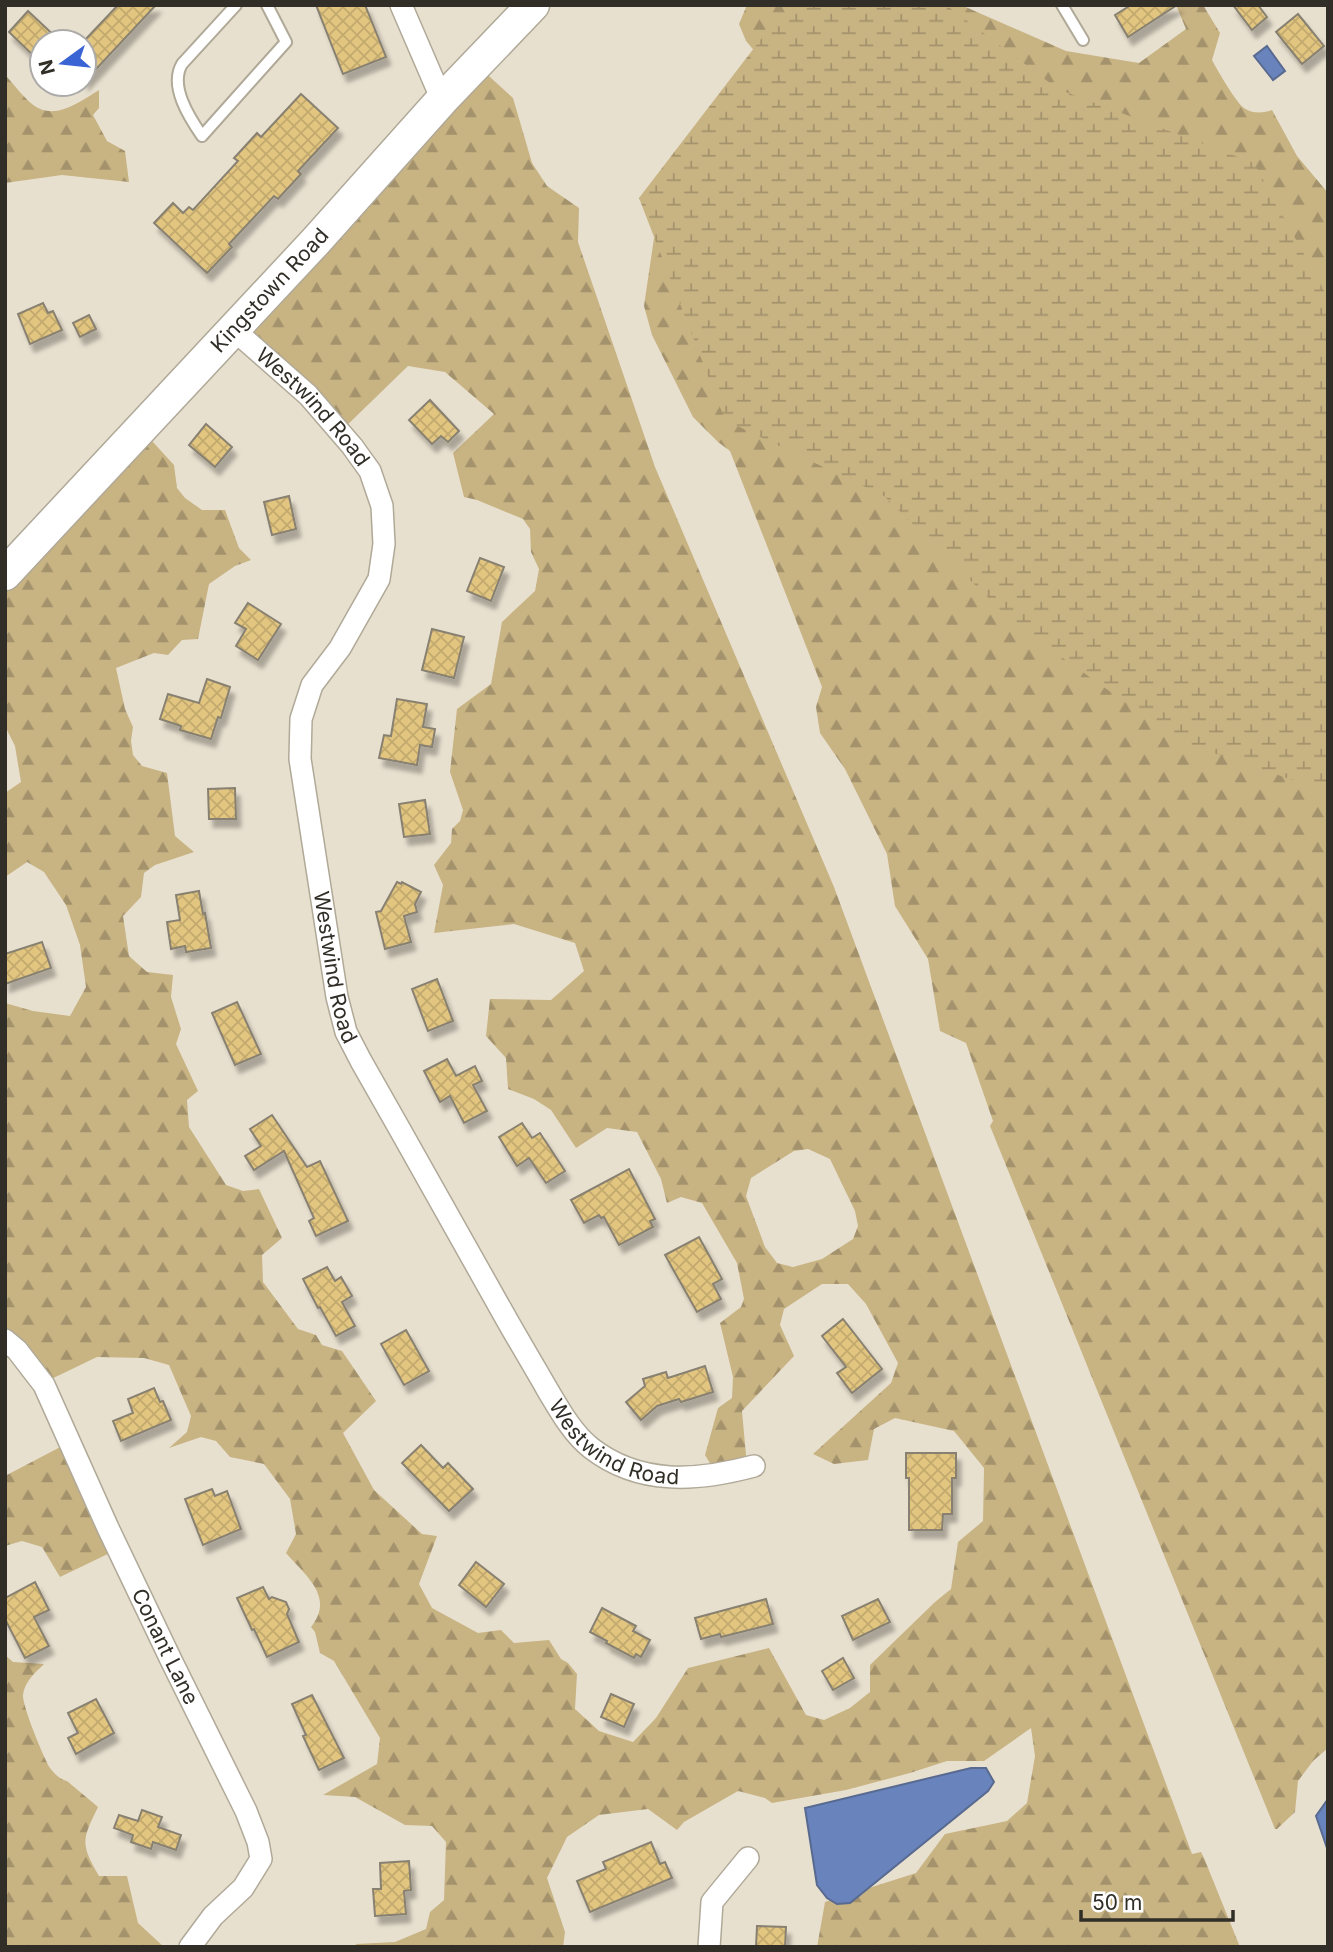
<svg xmlns="http://www.w3.org/2000/svg" width="1333" height="1952" font-family="Inter,sans-serif">
  <style>
    .forest { fill: url(#forest-firs); fill-rule: evenodd }
    .wetland { fill: url(#wetland-marsh) }
    .water { fill: #6983bd; stroke: #586a90; stroke-width: 2 }
    .building { fill: url(#building-cross-hatch); stroke: #888171; stroke-width: 2; filter: url(#shadow) }
    .lines { fill: none; stroke-linecap: round; stroke-linejoin: round }
    .service-casing { stroke: #b0a998; stroke-width: 14 }
    .minor-casing { stroke: #b0a998; stroke-width: 24 }
    .primary-casing { stroke: #b0a998; stroke-width: 35 }
    .service { stroke: #fff; stroke-width: 10 }
    .minor { stroke: #fff; stroke-width: 21 }
    .primary { stroke: #fff; stroke-width: 32 }
    .labels { text-anchor: middle; stroke-width: 6; stroke-linejoin: round; paint-order: stroke }
    .street-label { font-size: 21px; fill: #302e27; stroke: #fff }
  </style>
  <defs>
    <pattern id="forest-firs" width="22" height="20" patternUnits="userSpaceOnUse" patternTransform="scale(1.75)"><rect width="22" height="20" fill="#c8b383"/><path d="M5 1l3.5 6h-7zM16 11l3.5 6h-7z" fill="#a3926b"/></pattern>
    <pattern id="wetland-marsh" width="20" height="14" patternUnits="userSpaceOnUse" patternTransform="scale(1.75)"><rect width="20" height="14" fill="#c8b383"/><path d="M1 5h8M5 5V1M11 12h8M15 12V8" fill="none" stroke="#a3926b"/></pattern>
    <pattern id="building-cross-hatch" width="8" height="8" patternUnits="userSpaceOnUse" patternTransform="scale(1.75)"><rect width="8" height="8" fill="#e2c57f"/><path d="M0 0l8 8M0 8l8-8" fill="none" stroke="#c2aa6e"/></pattern>
    <filter id="shadow"><feDropShadow dx="4.5" dy="8" stdDeviation="2" flood-color="#0004"/></filter>
  </defs>
  <rect width="100%" height="100%" fill="#e8e0cf"/>
  <!-- forest -->
  <g class="forest">
    <path d="M747,5H961L1066,51L1139,63L1186,29L1176,5H1203L1220,33L1212,60C1218,71 1235,101 1244,108C1252,114 1264,113 1272,110L1297,156L1328,193V1748L1313,1761L1298,1781L1295,1812L1277,1829H1275L990,1126L993,1121L966,1043L940,1031L928,959L895,906L887,854L845,769L820,733L816,707L822,687L730,451L718,442L693,417L652,335L644,306L654,238L708,222L779,80L746,41L739,24Z"/>
    <path d="M479,67L513,98L532,163L547,186L579,208L578,242L655,467L834,887L1192,1854L1201,1852L1204,1858L1240,1947H817L825,1902L916,1873L945,1834L1007,1821L1027,1803L1035,1756L1031,1728L984,1761H947L910,1773L846,1790L772,1803L765,1798L738,1791L684,1822L677,1830L648,1809L599,1815L567,1837L547,1878L565,1932L563,1947H355L356,1944L395,1942L426,1929L430,1912L444,1900L446,1842L432,1826L405,1825L355,1797L323,1795L377,1764L380,1738L334,1661L320,1653L315,1632L311,1627C335,1597 306,1576 286,1553L296,1534L290,1499L264,1464L230,1457L216,1441L201,1437L169,1448L187,1432L191,1416L169,1365L144,1358L97,1357L43,1383L5,1342V1003L33,1011L70,1016L86,987L80,945L66,905L44,872L27,862L5,877V793L21,782L15,746L5,726V574L141,429L174,465L177,488L185,498L202,510H225L239,548L251,560L235,566L209,584L198,639L182,640L168,655L154,653L116,668L125,709L133,727L131,741L133,755L142,766L167,773L175,836L194,852L155,865L144,873L141,897L123,916L129,956L147,972L173,975L171,997L181,1029L176,1044L198,1091L187,1100L189,1127L226,1185L243,1191L259,1189L282,1238L262,1255L263,1282L298,1329L316,1335L322,1345L342,1351L376,1401L343,1433L374,1490L422,1534L437,1536L419,1584L432,1608L478,1633L501,1630L514,1643L549,1640L561,1659L568,1663L577,1674L575,1709L599,1731L633,1742L656,1718L688,1668L769,1648L806,1715L824,1720L850,1708L870,1692V1665L935,1602L951,1589L958,1542L983,1521L984,1468L954,1431L895,1418L874,1429L868,1460L834,1464L813,1454L891,1383L898,1363L866,1304L848,1284H822L784,1309L780,1325L794,1356L742,1411L747,1466L717,1475L705,1455L718,1408L732,1398L733,1377L720,1323L741,1307L744,1299L737,1263L702,1203L681,1197L667,1203L661,1179L637,1132L607,1128L576,1148L551,1110L534,1099L508,1089L506,1058L486,1036L490,999L551,1000L584,971L575,943L514,924L434,933L443,885L434,865L451,843L452,829L460,821L463,810L450,772L457,709L491,684L502,622L535,591L539,569L531,552L530,529L523,519L477,500L464,497L453,453L494,414L445,372L408,366L339,433L239,335ZM808,1149L830,1159L855,1211L858,1226L853,1239L822,1259L793,1267L777,1263L765,1247L746,1196L751,1178L794,1151Z"/>
    <path d="M5,75C14,84 22,96 32,104C54,122 79,102 99,90V108L93,115L107,141L125,151L129,182L62,175L5,183Z"/>
    <polygon points="66,1444 114,1551 60,1577 42,1547 22,1541 5,1546 5,1476"/>
    <path d="M5,1655L13,1662L44,1664C34,1674 25,1681 23,1695C22,1705 44,1759 50,1768C55,1774 59,1779 67,1781L98,1807C82,1840 80,1843 99,1876H127L138,1923L164,1947H5Z"/>
  </g>
  <!-- wetland -->
  <polygon class="wetland" points="806,5 946,5 1058,89 1254,163 1328,298 1328,792 1181,742 1015,624 884,496 725,420 639,198 774,22"/>
  <!-- water -->
  <g class="water">
    <polygon points="1267,46 1285,71 1273,80 1254,56"/>
    <polygon points="971,1768 986,1768 994,1782 988,1791 850,1903 837,1904 827,1898 817,1885 805,1808"/>
    <polygon points="1328,1799 1328,1851 1316,1816"/>
  </g>
  <!-- building -->
  <g class="building">
    <polygon points="118,5 156,5 84,82 84,41"/>
    <polygon points="316,5 365,5 386,57 343,74"/>
    <polygon points="1131,5 1177,5 1128,37 1115,15"/>
    <polygon points="1233,5 1258,5 1267,17 1252,30"/>
    <polygon points="28,11 61,42 42,42 42,64 9,32"/>
    <polygon points="1298,14 1324,46 1302,64 1276,32"/>
    <polygon points="301,94 338,128 298,171 301,174 278,199 274,196 229,244 232,247 207,273 154,223 173,203 183,213 189,207 193,210 238,161 234,158 257,133 261,137"/>
    <polygon points="43,303 48,313 53,311 62,330 30,344 18,314"/>
    <polygon points="89,315 96,329 80,337 73,323"/>
    <polygon points="430,400 459,431 448,442 441,436 432,444 409,420"/>
    <polygon points="206,424 232,447 215,467 189,445"/>
    <polygon points="289,496 296,529 272,535 264,502"/>
    <polygon points="480,558 504,567 491,601 467,591"/>
    <polygon points="248,603 281,624 258,660 236,646 246,629 235,623"/>
    <polygon points="432,629 464,637 454,678 422,670"/>
    <polygon points="207,679 230,687 221,718 218,717 211,739 180,730 181,726 160,719 168,694 199,703"/>
    <polygon points="397,699 427,704 423,727 435,729 432,747 420,745 417,765 379,758 384,735 391,736"/>
    <polygon points="235,788 236,819 209,819 208,789"/>
    <polygon points="425,800 430,834 404,837 399,804"/>
    <polygon points="397,882 401,884 402,882 421,892 415,904 417,912 404,916 411,942 385,949 376,912 381,911"/>
    <polygon points="199,891 203,914 205,913 211,948 186,952 185,946 171,949 167,922 180,920 176,895"/>
    <polygon points="42,942 51,968 5,984 5,954"/>
    <polygon points="437,979 453,1021 428,1031 412,989"/>
    <polygon points="237,1002 261,1054 235,1065 212,1013"/>
    <polygon points="447,1059 456,1076 475,1066 482,1081 473,1085 487,1111 464,1123 450,1096 440,1102 424,1071"/>
    <polygon points="272,1115 307,1167 320,1161 348,1221 316,1236 309,1221 314,1218 284,1151 254,1170 245,1156 261,1146 250,1129"/>
    <polygon points="522,1123 532,1138 540,1133 565,1171 546,1183 529,1158 517,1166 499,1137"/>
    <polygon points="629,1169 655,1219 650,1221 653,1227 619,1245 604,1217 601,1218 599,1215 584,1223 571,1200"/>
    <polygon points="699,1237 722,1279 713,1284 721,1299 697,1312 665,1255"/>
    <polygon points="327,1267 335,1281 341,1277 352,1296 342,1302 355,1326 336,1336 320,1307 318,1308 303,1279"/>
    <polygon points="843,1319 882,1369 852,1393 837,1373 846,1367 822,1336"/>
    <polygon points="406,1330 429,1371 404,1385 381,1344"/>
    <polygon points="705,1366 713,1392 681,1402 679,1399 657,1406 641,1420 626,1402 645,1386 643,1379 666,1372 668,1378"/>
    <polygon points="154,1388 160,1402 163,1401 171,1420 121,1441 113,1421 133,1413 128,1399"/>
    <polygon points="421,1445 443,1468 448,1463 473,1489 449,1511 402,1463"/>
    <polygon points="906,1453 956,1453 956,1478 952,1478 952,1514 943,1514 942,1530 909,1530 909,1478 906,1478"/>
    <polygon points="212,1489 215,1496 227,1491 241,1529 203,1545 185,1499"/>
    <polygon points="476,1562 504,1584 486,1607 459,1585"/>
    <polygon points="35,1582 49,1610 34,1617 49,1646 25,1658 5,1619 5,1598"/>
    <polygon points="263,1587 269,1599 272,1597 286,1602 289,1609 287,1614 299,1642 267,1657 254,1629 252,1630 237,1598"/>
    <polygon points="766,1599 773,1624 721,1637 720,1634 701,1639 695,1618"/>
    <polygon points="878,1599 890,1622 853,1640 842,1616"/>
    <polygon points="602,1608 636,1626 633,1631 650,1640 641,1657 636,1654 634,1658 606,1643 607,1641 590,1632"/>
    <polygon points="843,1658 854,1678 833,1690 822,1671"/>
    <polygon points="611,1694 634,1704 624,1727 601,1717"/>
    <polygon points="312,1695 344,1758 319,1770 303,1736 306,1735 292,1704"/>
    <polygon points="96,1699 114,1733 76,1754 68,1738 78,1733 68,1713"/>
    <polygon points="142,1810 162,1817 158,1827 181,1835 176,1850 153,1842 151,1849 131,1842 133,1835 114,1828 119,1815 138,1821"/>
    <polygon points="651,1842 660,1864 665,1862 672,1878 590,1912 577,1881 606,1869 603,1862"/>
    <polygon points="409,1861 411,1890 404,1891 406,1914 375,1916 373,1889 381,1889 380,1863"/>
    <polygon points="757,1926 786,1927 785,1947 756,1947"/>
  </g>
  <g class="lines">
    <!-- service casing -->
    <g class="service-casing">
      <g id="service">
        <path d="M236,5L182,64C169,86 189,117 202,136L286,42L267,5"/>
        <polyline points="1062,5 1083,40"/>
      </g>
    </g>
    <!-- minor casing -->
    <g class="minor-casing">
      <g id="minor">
        <polyline points="401,5 442,100"/>
        <path id="s1" d="M233,329L308,395L352,446L370,471L382,506L384,544L379,579L340,648L312,685L301,719L300,759L337,997L346,1032L361,1061C410,1147 458,1233 507,1320C520,1343 534,1366 547,1389C559,1409 572,1433 591,1448C640,1486 698,1481 754,1466"/>
        <path id="s2" d="M5,1340L17,1350L44,1385L108,1528L172,1662L246,1811L258,1842L261,1859L243,1888L213,1916L190,1947"/>
        <polyline points="709,1947 712,1902 748,1858"/>
      </g>
    </g>
    <!-- primary casing -->
    <g class="primary-casing">
      <g id="primary">
        <path id="s3" d="M5,574L316,241L442,100L533,5"/>
      </g>
    </g>
    <!-- service -->
    <use href="#service" class="service"/>
    <!-- minor -->
    <use href="#minor" class="minor"/>
    <!-- primary -->
    <use href="#primary" class="primary"/>
  </g>
  <g class="labels">
    <!-- street labels -->
    <g class="street-label">
      <text dy="7" stroke="none"><textPath href="#s3" startOffset="388">Kingstown Road</textPath></text>
      <text dy="7" stroke="none"><textPath href="#s1" startOffset="112">Westwind Road</textPath></text>
      <text dy="7" stroke="none"><textPath href="#s1" startOffset="721">Westwind Road</textPath></text>
      <text dy="7" stroke="none"><textPath href="#s1" startOffset="1288">Westwind Road</textPath></text>
      <text dy="7" stroke="none"><textPath href="#s2" startOffset="348">Conant Lane</textPath></text>
    </g>
  </g>
  <!-- border -->
  <rect width="1333" height="1952" fill="none" stroke="#302e27" stroke-width="14"/>
  <!-- north arrow -->
  <g transform="translate(63 63) rotate(255)"><circle r="33" fill="#ffffff" stroke="#acaba9" stroke-width="2"/>
  <path d="M0-5L12 26L0 18L-12 26Z" fill="#3a63d4"/>
  <text y="-10" font-size="19" font-weight="bold" text-anchor="middle" fill="#302e27">N</text>
  </g>
  <!-- scale -->
  <path d="M1081 1910v10h152v-10" fill="none" stroke="#302e27" stroke-width="3.5"/>
  <text x="1092" y="1910" font-size="21" fill="#302e27" stroke="#ffffff" stroke-width="5" paint-order="stroke">50 m</text>
</svg>
